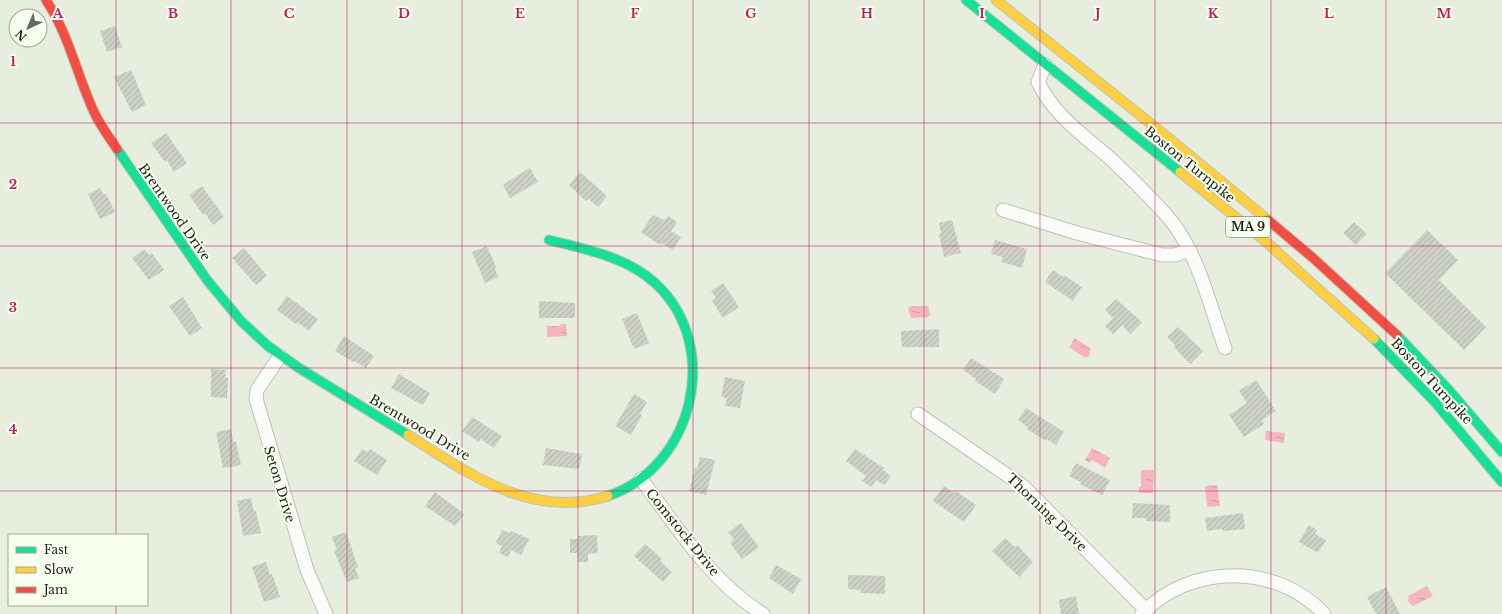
<svg xmlns="http://www.w3.org/2000/svg" width="1502" height="614" font-family="'Libre Baskerville',serif">
  <style>
    .water { fill: url(#water-ripples) }
    .building { fill: url(#building-hatch) }
    .lines { fill: none; stroke-linecap: round; stroke-linejoin: round }
    .street-casing { stroke: #bdc2b5; stroke-width: 15 }
    .fast-casing { stroke: #bdc2b5; stroke-width: 11 }
    .slow-casing { stroke: #bdc2b5; stroke-width: 11 }
    .jam-casing { stroke: #bdc2b5; stroke-width: 11 }
    .street { stroke: #fbfcfa; stroke-width: 13 }
    .fast { stroke: #16e098; stroke-width: 9 }
    .slow { stroke: #ffcf43; stroke-width: 9 }
    .jam { stroke: #f24e42; stroke-width: 9 }
    .grid { fill: none; stroke: #c2185b; stroke-width: 1; stroke-opacity: 0.55 }
    .labels { text-anchor: middle; stroke-width: 4; stroke-linejoin: round; paint-order: stroke }
    .shield { fill: #f8ffee; stroke: #5f6458; stroke-width: 1 }
    .shield-label { font-size: 12px; font-weight: bold; fill: #1d2117 }
    .street-label { font-size: 13px; fill: #1d2117; stroke: #f8ffee }
    .grid-label { font-size: 13px; text-anchor: middle; font-weight: bold; fill: #c2185b; stroke: #f8ffee; stroke-width: 4; stroke-linejoin: round; paint-order: stroke }
  </style>
  <defs>
    <pattern id="water-ripples" width="26" height="14" patternUnits="userSpaceOnUse"><rect width="26" height="14" fill="#f4b5bf"/><path d="M2 4q2-2 4 0t4 0M15 11q2-2 4 0t4 0" fill="none" stroke="#d19ba3"/></pattern>
    <pattern id="building-hatch" width="6" height="6" patternUnits="userSpaceOnUse"><rect width="6" height="6" fill="#ccd1c5"/><path d="M-1 1l2-2M0 6l6-6M5 7l2-2" fill="none" stroke="#afb3a8"/></pattern>
  </defs>
  <rect width="100%" height="100%" fill="#e7eede"/>
  <!-- water -->
  <g class="water">
    <polygon points="911,306 928,306 930,315 928,317 911,318 908,308"/>
    <polygon points="561,324 566,324 567,336 547,337 547,326 560,326"/>
    <polygon points="1075,338 1091,349 1089,356 1085,358 1069,347"/>
    <polygon points="1266,431 1285,433 1284,443 1265,440"/>
    <polygon points="1092,448 1110,458 1105,468 1092,460 1090,463 1085,460"/>
    <polygon points="1141,470 1154,470 1153,493 1139,493 1139,488 1141,487"/>
    <polygon points="1217,485 1220,506 1207,507 1205,486"/>
    <polygon points="1427,586 1433,596 1413,606 1407,600 1409,598 1408,596"/>
  </g>
  <!-- building -->
  <g class="building">
    <polygon points="115,26 122,47 107,52 100,31"/>
    <polygon points="131,70 146,105 132,112 114,77"/>
    <polygon points="166,133 187,163 174,172 167,160 165,162 151,143"/>
    <polygon points="530,168 538,182 510,198 503,185"/>
    <polygon points="580,172 607,196 598,207 589,199 586,201 569,185"/>
    <polygon points="202,186 224,217 213,225 205,213 203,215 189,195"/>
    <polygon points="100,188 104,195 106,194 115,212 100,219 88,194"/>
    <polygon points="653,215 665,220 668,216 677,222 671,231 681,237 673,250 662,243 660,245 641,232"/>
    <polygon points="952,220 961,253 944,257 939,234 941,234 939,223"/>
    <polygon points="1354,222 1367,234 1356,245 1343,233"/>
    <polygon points="1427,230 1458,260 1439,280 1486,327 1464,350 1385,273"/>
    <polygon points="995,240 1027,249 1022,268 1001,262 1003,257 991,254"/>
    <polygon points="487,246 496,267 495,268 498,277 485,283 472,252"/>
    <polygon points="244,248 267,276 256,285 232,258"/>
    <polygon points="144,249 149,255 152,253 164,270 149,280 132,258"/>
    <polygon points="1053,270 1063,277 1064,275 1082,287 1073,301 1045,282"/>
    <polygon points="723,283 739,307 723,318 712,301 716,298 711,291"/>
    <polygon points="287,296 318,319 309,331 297,322 296,324 277,310"/>
    <polygon points="183,297 202,328 190,336 169,306"/>
    <polygon points="1116,299 1142,322 1130,334 1122,325 1113,334 1105,326 1113,318 1105,310"/>
    <polygon points="539,301 575,303 575,318 539,318"/>
    <polygon points="637,313 649,343 634,349 622,319"/>
    <polygon points="1178,327 1203,351 1190,364 1174,347 1175,345 1167,337"/>
    <polygon points="939,329 939,347 902,347 901,331"/>
    <polygon points="344,336 374,356 366,368 354,361 353,362 335,351"/>
    <polygon points="971,358 1004,379 995,394 975,381 976,379 963,370"/>
    <polygon points="211,369 226,370 225,378 228,378 227,398 211,397"/>
    <polygon points="399,374 430,393 423,405 391,388"/>
    <polygon points="725,377 745,381 740,408 725,406 727,398 721,397"/>
    <polygon points="1256,380 1276,411 1262,420 1264,424 1244,437 1229,415 1247,403 1239,391"/>
    <polygon points="634,394 647,402 640,414 642,415 631,435 615,426"/>
    <polygon points="1026,408 1064,432 1056,445 1047,439 1046,441 1027,429 1028,427 1018,420"/>
    <polygon points="472,417 502,436 494,448 481,439 479,442 462,431"/>
    <polygon points="231,429 233,442 236,442 241,465 223,468 216,432"/>
    <polygon points="546,448 582,454 579,469 543,465"/>
    <polygon points="362,449 368,452 370,449 387,460 377,475 354,461"/>
    <polygon points="855,449 884,468 883,470 891,476 884,485 876,480 871,487 862,481 866,476 846,461"/>
    <polygon points="700,457 715,460 706,495 689,491 695,468 697,469"/>
    <polygon points="1076,463 1110,480 1102,495 1080,484 1081,482 1069,476"/>
    <polygon points="944,486 954,493 956,491 976,505 964,522 933,501"/>
    <polygon points="435,492 464,514 455,526 425,506"/>
    <polygon points="251,498 254,511 256,511 261,533 243,536 237,501"/>
    <polygon points="1133,503 1170,505 1170,522 1146,521 1146,518 1132,518"/>
    <polygon points="1243,513 1245,529 1223,531 1222,529 1207,531 1205,518"/>
    <polygon points="741,523 759,547 742,559 730,543 734,539 728,532"/>
    <polygon points="1309,525 1317,530 1315,534 1326,540 1318,553 1299,542"/>
    <polygon points="502,530 510,533 511,531 529,539 521,555 511,550 508,557 499,553 502,546 496,543"/>
    <polygon points="346,532 358,567 355,568 359,578 347,582 334,551 337,550 332,537"/>
    <polygon points="597,535 598,553 588,554 588,562 578,562 577,553 570,553 570,539 578,539 578,536"/>
    <polygon points="1005,538 1015,547 1017,545 1033,562 1019,577 992,551"/>
    <polygon points="645,544 662,559 660,561 672,572 663,582 634,556"/>
    <polygon points="266,562 270,575 272,574 280,597 264,602 252,567"/>
    <polygon points="776,565 801,579 793,594 769,578"/>
    <polygon points="848,575 885,576 885,594 861,593 861,590 848,589"/>
    <polygon points="1386,587 1400,614 1376,614 1367,597"/>
    <polygon points="1076,596 1079,614 1061,614 1059,600"/>
  </g>
  <g class="lines">
    <!-- street casing -->
    <g class="street-casing">
      <g id="street">
        <path d="M1045,65L1038,82C1054,116 1086,137 1113,161C1132,179 1151,198 1168,217C1198,252 1210,306 1225,348"/>
        <polyline points="1003,210 1077,233 1162,255 1175,255 1190,250"/>
        <polyline points="280,356 257,390 256,399 307,570 326,614"/>
        <polyline points="918,414 1023,486 1146,610"/>
        <path d="M641,479C677,527 711,582 763,614"/>
        <path d="M1142,614C1190,563 1277,563 1324,614"/>
      </g>
    </g>
    <!-- fast casing -->
    <g class="fast-casing">
      <g id="fast">
        <polyline points="966,0 1180,172"/>
        <polyline points="117,149 207,280 241,321 268,346 299,368 408,435"/>
        <path d="M549,240C585,249 627,257 655,283C723,345 694,467 608,496"/>
        <polyline points="1397,335 1448,389 1502,452"/>
        <polyline points="1374,339 1434,401 1502,482"/>
      </g>
    </g>
    <!-- slow casing -->
    <g class="slow-casing">
      <g id="slow">
        <polyline points="996,0 1165,135 1268,220"/>
        <polyline points="1180,172 1265,241 1374,339"/>
        <path d="M408,435C469,474 532,520 608,496"/>
      </g>
    </g>
    <!-- jam casing -->
    <g class="jam-casing">
      <g id="jam">
        <path d="M46,0C69,35 77,75 94,112C100,125 109,137 117,149"/>
        <polyline points="1268,220 1313,258 1397,335"/>
      </g>
    </g>
    <!-- street -->
    <use href="#street" class="street"/>
    <!-- fast -->
    <use href="#fast" class="fast"/>
    <!-- slow -->
    <use href="#slow" class="slow"/>
    <!-- jam -->
    <use href="#jam" class="jam"/>
  </g>
  <!-- grid -->
  <path class="grid" d="M116,0V535M231,0V614M347,0V614M462,0V614M578,0V614M693,0V614M809,0V614M924,0V614M1040,0V614M1155,0V614M1271,0V614M1386,0V614M0,123H1502M0,246H1502M0,368H1502M0,491H1502M116,605V614"/>
  <g class="labels">
    <!-- shield labels -->
    <rect class="shield" x="1226" y="217" width="44" height="20" rx="3"/>
    <g class="shield-label">
      <text x="1248" y="231">MA 9</text>
    </g>
    <!-- street labels -->
    <g class="street-label">
      <text transform="translate(1190 164) rotate(39)" y="5">Boston Turnpike</text>
      <text transform="translate(175 212) rotate(55)" y="5">Brentwood Drive</text>
      <text transform="translate(1432 381) rotate(47)" y="5">Boston Turnpike</text>
      <text transform="translate(420 427) rotate(31)" y="5">Brentwood Drive</text>
      <text transform="translate(280 484) rotate(73)" y="5">Seton Drive</text>
      <text transform="translate(1047 512) rotate(44)" y="5">Thorning Drive</text>
      <text transform="translate(683 532) rotate(51)" y="5">Comstock Drive</text>
    </g>
  </g>
  <g class="grid-label">
    <text x="58" y="18">A</text>
    <text x="173" y="18">B</text>
    <text x="289" y="18">C</text>
    <text x="404" y="18">D</text>
    <text x="520" y="18">E</text>
    <text x="635" y="18">F</text>
    <text x="751" y="18">G</text>
    <text x="867" y="18">H</text>
    <text x="982" y="18">I</text>
    <text x="1098" y="18">J</text>
    <text x="1213" y="18">K</text>
    <text x="1329" y="18">L</text>
    <text x="1444" y="18">M</text>
    <text x="13" y="66">1</text>
    <text x="13" y="189">2</text>
    <text x="13" y="312">3</text>
    <text x="13" y="434">4</text>
  </g>
  <!-- legend -->
  <rect x="8" y="534" width="140" height="72" fill="#f8ffee" stroke="#a0a698"/>
  <rect x="16" y="547" width="20" height="6" fill="#16e098" stroke="#a0a698"/>
  <text x="44" y="554" font-size="12" fill="#1d2117">Fast</text>
  <rect x="16" y="567" width="20" height="6" fill="#ffcf43" stroke="#a0a698"/>
  <text x="44" y="574" font-size="12" fill="#1d2117">Slow</text>
  <rect x="16" y="587" width="20" height="6" fill="#f24e42" stroke="#a0a698"/>
  <text x="44" y="594" font-size="12" fill="#1d2117">Jam</text>
  <!-- north arrow -->
  <g transform="translate(28 28) rotate(224)"><circle r="19" fill="#f8ffee" stroke="#a0a698"/>
  <path d="M0-3L7 15L0 10L-7 15Z" fill="#64695d"/>
  <text y="-6" font-size="11" font-weight="bold" text-anchor="middle" fill="#1d2117">N</text>
  </g>
</svg>
